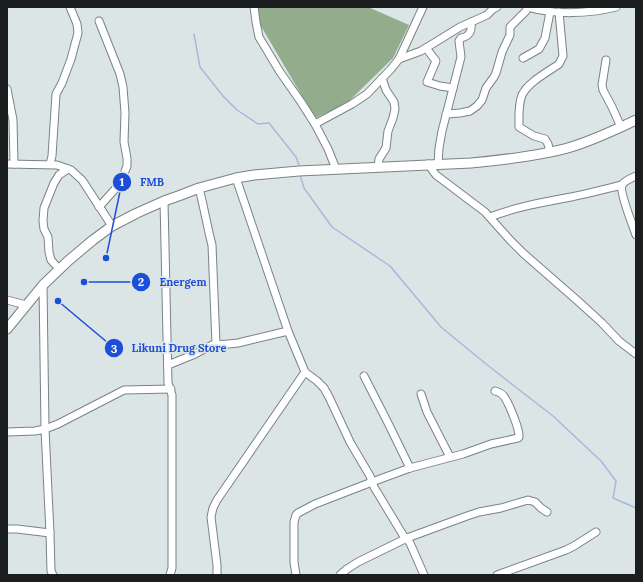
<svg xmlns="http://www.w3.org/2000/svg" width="643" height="582" font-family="Lora,serif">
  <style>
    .forest { fill: #92ac8c }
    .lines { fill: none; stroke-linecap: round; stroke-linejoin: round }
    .stream { stroke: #a8b8db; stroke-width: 1.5 }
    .minor-casing { stroke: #7a8384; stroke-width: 9 }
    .major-casing { stroke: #7a8384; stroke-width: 11 }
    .minor { stroke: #fff; stroke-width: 7 }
    .major { stroke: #fff; stroke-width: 9 }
    .leader { fill: none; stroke: #1d4ed8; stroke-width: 1.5 }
    .callout-dot { fill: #1d4ed8; stroke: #dbe5e6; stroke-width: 1.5 }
    .mark-label { font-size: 12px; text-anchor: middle; font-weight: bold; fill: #fff }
    .callout-label { font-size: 11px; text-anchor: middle; font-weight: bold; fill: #1d4ed8; stroke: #dbe5e6; stroke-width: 3.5; stroke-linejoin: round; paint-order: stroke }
  </style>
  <rect width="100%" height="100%" fill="#dbe5e6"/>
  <!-- forest -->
  <polygon class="forest" points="258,7 368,7 409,25 393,58 346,104 315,118 258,21"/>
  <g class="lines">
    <!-- stream -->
    <g class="stream">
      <polyline points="194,34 200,67 223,96 237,110 258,124 269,123 296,157 299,165"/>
      <polyline points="300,175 304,188 332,227 390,266 441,327 486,364 553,416 601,461 616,481 613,498 636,508"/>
    </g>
    <!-- minor casing -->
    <g class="minor-casing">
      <g id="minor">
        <polyline points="254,7 256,22 259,37 280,72 301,102 315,124 328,149 336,169"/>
        <path d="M527,7C555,15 588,14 616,7"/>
        <polyline points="426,48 436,61 427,82 440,86 453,88"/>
        <polyline points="523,58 539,49 545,38 550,12"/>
        <polyline points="399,59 421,51 460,27 487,15 493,9 497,7"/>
        <polyline points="606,60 602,85 603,90 612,107 621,127"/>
        <polyline points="7,89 13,120 14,164"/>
        <polyline points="446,114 460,113 470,111 477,106 482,100 486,88 494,77 496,73 502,52 510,35 510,27 526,11 528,7"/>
        <polyline points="315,124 352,104 367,94 391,69 399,59 423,7"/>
        <path d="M550,152L548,144L545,139L534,136L519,127C519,116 518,105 522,95C528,82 548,72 559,64L563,56L559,12"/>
        <polyline points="7,164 57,165 71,170 82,180 112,226"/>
        <polyline points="50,164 52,156 56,94 62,83 71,59 78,33 77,24 70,7"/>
        <polyline points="428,164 436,175 485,212 510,240 523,253 579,302 602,323 619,341 636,354"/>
        <path d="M438,164L439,148L442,131L461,57L459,41L461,38C470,36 472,31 471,22"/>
        <polyline points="378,167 379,159 386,148 388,131 393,118 395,109 394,102 386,90 382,78"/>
        <path d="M636,176C632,178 625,180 622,185C619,191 633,226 636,235"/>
        <polyline points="236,178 288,331 305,372 317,381 324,388 329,397 350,442 370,476 374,487 403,535 410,543 424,575"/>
        <path d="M199,188C204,207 207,226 212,245L216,344"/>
        <polyline points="164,201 168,383 172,395 172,568 170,575"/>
        <polyline points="99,207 116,188 122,179 127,166 127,158 124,142 125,113 123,87 120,74 99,21"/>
        <path d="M490,217C516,207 544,202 571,197C588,194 605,189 622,185"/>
        <polyline points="59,269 51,260 49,252 48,237 44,229 43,221 44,208 54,183 59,175 68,169"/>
        <polyline points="43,285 45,429 50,533 51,571 53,575"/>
        <polyline points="7,300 26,305"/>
        <polyline points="168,365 195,354 212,345 228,344 238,343 288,331"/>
        <polyline points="364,376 388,423 410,468"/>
        <polyline points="421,394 427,412 450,457"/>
        <polyline points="7,432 35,431 45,429 58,424 124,390 171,389"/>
        <polyline points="7,529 17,529 50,533"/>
        <polyline points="217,575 217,565 211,517 213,508 217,500 305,372"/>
        <path d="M296,575L294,562V522L296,515L298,513L315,504L372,482L410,468L463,454L491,444L518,438L519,437C520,430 509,404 505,398C503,394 499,392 495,391"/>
        <polyline points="340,575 347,569 358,562 407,538 467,516 479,512 501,508 528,500 535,502 541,508 547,512"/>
        <polyline points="497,575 566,550 574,546 596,532"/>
      </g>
    </g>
    <!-- major casing -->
    <g class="major-casing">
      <path id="major" d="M7,329L43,285L68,261L93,240L112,226L137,213L164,201L181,195L199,188L236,178L254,175L299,171L471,163C503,160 540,156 571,147C594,140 615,130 636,120"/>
    </g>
    <!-- minor -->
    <use href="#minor" class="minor"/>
    <!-- major -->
    <use href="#major" class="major"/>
  </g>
  <!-- callouts -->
  <path class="leader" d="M106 258L122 182M84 282L141 282M58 301L114 348"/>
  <g class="callout-dot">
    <circle cx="106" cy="258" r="4"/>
    <circle cx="84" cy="282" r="4"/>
    <circle cx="58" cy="301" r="4"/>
    <circle cx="122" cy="182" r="10"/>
    <circle cx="141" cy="282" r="10"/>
    <circle cx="114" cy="348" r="10"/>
  </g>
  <g class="mark-label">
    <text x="122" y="186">1</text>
    <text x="141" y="286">2</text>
    <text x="114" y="353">3</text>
  </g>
  <g class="callout-label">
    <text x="152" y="186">FMB</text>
    <text x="183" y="286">Energem</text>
    <text x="179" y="352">Likuni Drug Store</text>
  </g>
  <!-- border -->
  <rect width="643" height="582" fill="none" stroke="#1a1e1e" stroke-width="16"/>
</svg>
